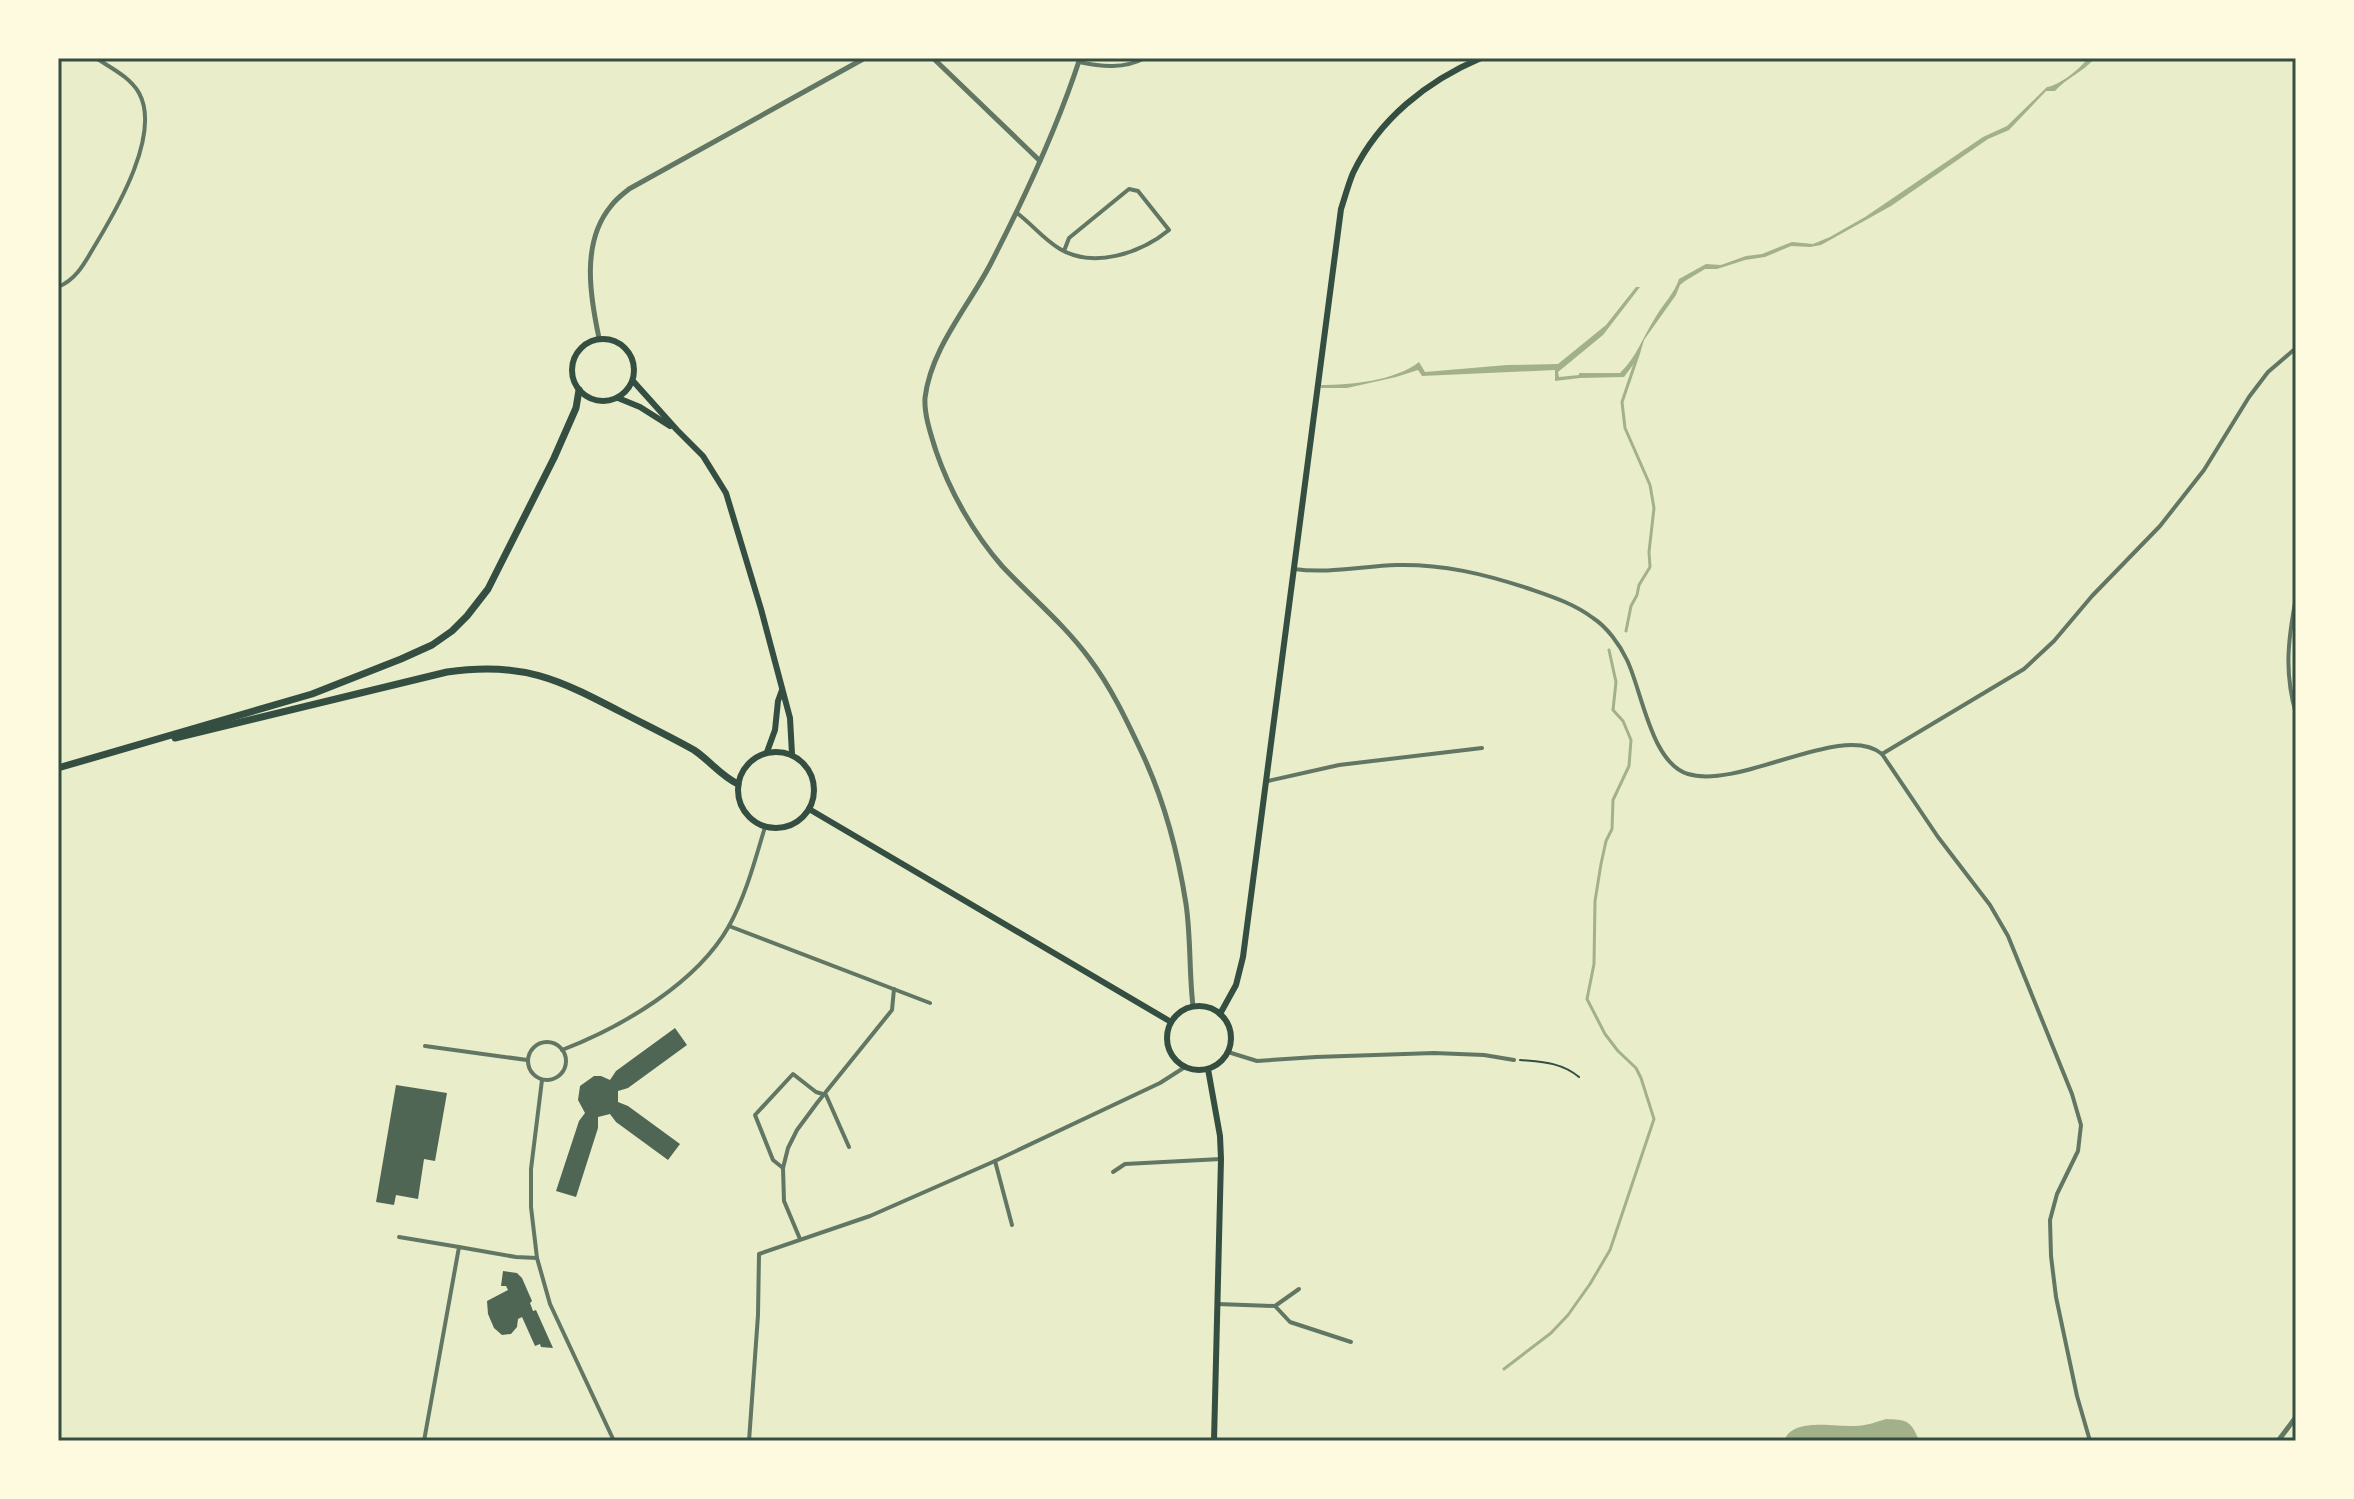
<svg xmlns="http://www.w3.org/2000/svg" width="2354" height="1499" font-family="Jost,sans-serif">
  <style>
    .water { fill: #a3b18a }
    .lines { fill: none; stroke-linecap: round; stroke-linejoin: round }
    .stream { stroke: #a3b18a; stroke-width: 3 }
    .building { fill: #4f6655 }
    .path { stroke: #344e41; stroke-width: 2 }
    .minor { stroke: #617663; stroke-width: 4 }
    .tertiary { stroke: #617663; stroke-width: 5 }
    .secondary { stroke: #344e41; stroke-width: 6 }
    .trunk { stroke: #344e41; stroke-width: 7 }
    .neatline { fill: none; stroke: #344e41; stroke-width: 3 }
  </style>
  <rect width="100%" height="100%" fill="#e9edc9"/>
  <!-- water -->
  <g class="water">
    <path d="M2088,58H2095C2082,73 2066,78 2055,91H2046L2009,130L1988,139L1891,206L1821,245L1810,247L1791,246L1765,257L1745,260L1717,269H1705L1685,281L1680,285L1676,295L1644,340L1639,357L1624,377L1580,378L1555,381V370L1422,376L1418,370L1396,377L1347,388H1321V385C1350,385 1395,381 1419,362L1425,372L1507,365L1558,364L1606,325L1636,287H1640L1603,335L1558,372L1559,377L1579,375V373H1620C1636,358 1643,337 1655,318C1663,304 1674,294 1679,279L1706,264L1721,265L1746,256L1762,254L1792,242L1813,244L1830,237L1865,217L1983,137L2007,126L2047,87C2060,85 2080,69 2088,58Z"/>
    <path d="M1886,1419C1905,1420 1910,1419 1918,1438L1916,1441H1784C1792,1417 1835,1427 1855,1426C1866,1426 1876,1422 1886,1419Z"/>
  </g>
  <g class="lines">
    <!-- stream -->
    <g class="stream">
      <polyline points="1626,631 1631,606 1637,595 1639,585 1650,567 1649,552 1654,508 1650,485 1625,428 1622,402 1637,358"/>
      <polyline points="1504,1369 1551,1333 1568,1315 1590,1284 1610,1250 1654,1119 1641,1078 1636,1068 1618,1051 1605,1034 1587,999 1594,964 1595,901 1601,864 1606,841 1612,829 1613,800 1629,766 1631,740 1623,721 1613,710 1616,682 1609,650"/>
    </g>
  </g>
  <!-- building -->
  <g class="building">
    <polygon points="675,1028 687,1045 628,1088 618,1091 618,1102 628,1106 680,1144 668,1160 616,1122 610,1114 598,1117 598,1128 576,1197 556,1191 579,1121 585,1113 578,1100 580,1086 594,1076 601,1076 610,1080 616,1071"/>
    <polygon points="396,1085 447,1093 435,1161 424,1159 418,1199 396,1195 394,1205 376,1202"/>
    <polygon points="503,1271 517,1273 522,1278 532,1301 530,1303 533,1311 536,1310 553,1348 541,1347 540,1344 535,1346 522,1317 518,1319 517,1327 511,1334 502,1335 494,1328 488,1314 487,1301 508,1290 506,1286 501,1286"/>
  </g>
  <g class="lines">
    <!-- path -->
    <path class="path" d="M1520,1060C1542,1062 1561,1062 1579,1077"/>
    <!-- minor -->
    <g class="minor">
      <path d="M1079,62C1102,67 1124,69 1145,58"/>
      <path d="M1017,213C1032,224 1043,239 1060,249C1094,269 1141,253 1169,230L1138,191L1129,189L1069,238L1064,251"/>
      <path d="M58,287C78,279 86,260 97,242C118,207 161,133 139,93C130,77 111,68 96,58"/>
      <path d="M1294,569C1328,574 1363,566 1397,565C1443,564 1484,574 1527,588C1550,596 1573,603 1593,618C1607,627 1620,645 1627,660C1642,691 1651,763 1688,774C1740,790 1843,721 1882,754L1938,837L1990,905L2008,936L2072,1094L2081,1125L2078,1151L2057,1194L2050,1220L2051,1256L2056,1297L2077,1396L2090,1441"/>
      <path d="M2296,597C2288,640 2284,672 2296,714"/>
      <polyline points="1882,754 2024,669 2054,641 2092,596 2160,526 2204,470 2249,397 2268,372 2296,348"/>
      <polyline points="1268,781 1339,765 1482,748"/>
      <polyline points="729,926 930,1003"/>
      <circle cx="547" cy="1061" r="19"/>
      <polyline points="425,1046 527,1060"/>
      <path d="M562,1050C622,1027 697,983 729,926C746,895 755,860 765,827"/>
      <polyline points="1228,1052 1257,1061 1316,1057 1434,1053 1484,1055 1514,1060"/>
      <polyline points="542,1080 531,1169 531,1207 537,1258 550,1304 614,1441"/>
      <polyline points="995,1161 1012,1225"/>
      <polyline points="783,1168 773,1160 755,1115 793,1074 816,1092 826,1095 849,1147"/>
      <polyline points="1113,1172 1125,1164 1221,1159"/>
      <polyline points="399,1237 459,1247"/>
      <polyline points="800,1239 784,1201 783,1168 788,1148 797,1130 817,1103 892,1010 894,989"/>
      <polyline points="1217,1304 1275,1306 1290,1322 1351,1342"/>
      <polyline points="1275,1306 1299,1289"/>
      <polyline points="424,1441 459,1247 516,1257 537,1258"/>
      <polyline points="749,1441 758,1315 759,1254 870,1216 995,1161 1160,1083 1185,1067"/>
    </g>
    <!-- tertiary -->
    <g class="tertiary">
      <polyline points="933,58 1040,161"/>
      <path d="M1080,58C1057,129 1025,197 991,263C969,306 931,348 925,398C924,415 931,435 936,451C950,492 974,534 1002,566C1031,597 1064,624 1089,658C1111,687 1127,721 1142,753C1164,800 1178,853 1186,904C1191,938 1189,973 1193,1006"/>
      <path d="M599,338C590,296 581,242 611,206C616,199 623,194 629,189L865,58"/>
      <polyline points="2278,1441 2296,1417"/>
    </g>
    <!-- secondary -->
    <g class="secondary">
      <circle cx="603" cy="370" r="31"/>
      <polyline points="633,381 677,430 703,456 726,493 761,609 790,718 792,754"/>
      <polyline points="618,398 640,407 670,426"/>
      <circle cx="776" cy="790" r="38"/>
      <polyline points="767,752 775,730 778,701 782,690"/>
      <polyline points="809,809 1171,1022"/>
      <circle cx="1199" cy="1038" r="32"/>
      <path d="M1220,1014L1236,985L1243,957L1341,209C1345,197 1348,185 1353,173C1379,119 1427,81 1481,58"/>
      <polyline points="1208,1069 1220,1136 1221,1159 1214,1441"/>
    </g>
    <!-- trunk -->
    <g class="trunk">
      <path d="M175,738L447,672C522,661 558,679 623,713C646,725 671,737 694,750C709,760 721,776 738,784"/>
      <polyline points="58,768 312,694 401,659 432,645 452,631 467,616 488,589 554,458 576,408 579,390"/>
    </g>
  </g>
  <!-- border -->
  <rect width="2354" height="1499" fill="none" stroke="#fefae0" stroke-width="120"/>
  <rect x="60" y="60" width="2234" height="1379" class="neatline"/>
</svg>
